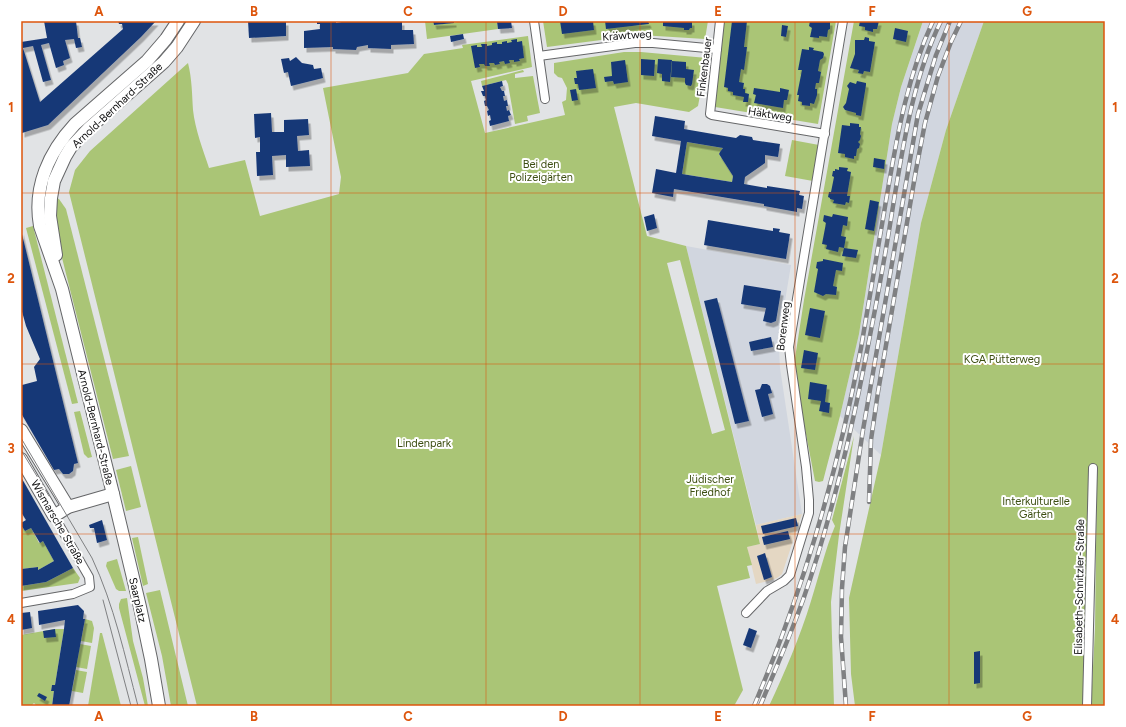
<svg xmlns="http://www.w3.org/2000/svg" width="1126" height="727" font-family="Figtree,sans-serif">
  <style>
    .built { fill: #d1d6df }
    .industrial { fill: #e4d7c3 }
    .green { fill: #aac576; fill-rule: evenodd }
    .building { fill: #183977; fill-rule: evenodd; filter: url(#shadow) }
    .lines { fill: none; stroke-linecap: round; stroke-linejoin: round }
    .street-casing { stroke: #656668; stroke-width: 10 }
    .secondary-casing { stroke: #656668; stroke-width: 14 }
    .street { stroke: #fff; stroke-width: 8 }
    .secondary { stroke: #fff; stroke-width: 12 }
    .tram { stroke: #7f8082; stroke-width: 1 }
    .rail-casing { stroke: #7f8082; stroke-width: 4.5 }
    .rail { stroke: #fff; stroke-width: 3; stroke-dasharray: 9; stroke-linecap: butt }
    .grid { fill: none; stroke: #dd550c; stroke-width: 1; stroke-opacity: 0.55 }
    .labels { text-anchor: middle; stroke-width: 4; stroke-linejoin: round; paint-order: stroke }
    .street-label { font-size: 11px; fill: #0f0f10; stroke: #fff }
    .park-label { font-size: 11px; fill: #3d4e12; stroke: #fff }
    .neatline { fill: none; stroke: #dd550c; stroke-width: 1.5 }
    .grid-label { font-size: 13px; text-anchor: middle; font-weight: bold; fill: #dd550c }
  </style>
  <defs>
    <filter id="shadow"><feDropShadow dx="2.5" dy="4.5" stdDeviation="0" flood-color="#0004"/></filter>
  </defs>
  <rect width="100%" height="100%" fill="#e1e3e5"/>
  <!-- built -->
  <g class="built">
    <polygon points="923,21 984,21 946,130 921,223 881,455 840,416 859,334 892,124 901,87"/>
    <polygon points="686,246 791,265 783,313 779,348 780,368 802,514 756,525"/>
  </g>
  <!-- industrial -->
  <polygon class="industrial" points="802,514 782,574 777,578 772,580 756,584 747,547 760,544 756,525"/>
  <!-- green -->
  <g class="green">
    <polygon points="425,21 433,21 434,25 465,21 497,22 498,29 427,39"/>
    <polygon points="543,21 708,21 705,39 640,35 547,47"/>
    <polygon points="724,21 836,21 818,124 715,107"/>
    <polygon points="854,21 923,21 901,87 892,124 859,334 840,416 823,481 819,482 815,481 800,403 795,373 795,358 804,300"/>
    <polygon points="984,21 1105,21 1105,706 1091,706 1095,629 1097,469 1087,706 855,706 851,674 849,598 881,455 921,223 946,130"/>
    <path d="M528,36L532,67L471,81L485,133L565,115L562,102L566,100L567,88L562,78L558,77L554,73V63L624,52H641L707,58L698,106L689,112L636,103L614,107L647,236L686,246L760,544L747,547L752,565L747,566L750,578L717,586L743,690L734,706H197L69,192L75,170L90,151L188,63C192,79 192,94 193,110C195,129 203,150 209,168L245,160L260,216L339,194L341,177L323,88L408,73L424,54L463,48L462,45ZM680,260L725,430L712,434L667,263Z"/>
    <polygon points="523,70 524,72 515,74 515,78 533,76 540,113 527,116 528,121 515,124 508,84 506,80 482,86 481,81"/>
    <polygon points="792,140 819,145 813,181 785,176"/>
    <polygon points="687,142 723,148 719,154 733,176 732,182 682,174"/>
    <polygon points="55,197 59,199 66,209 129,456 113,459 60,250 56,229"/>
    <polygon points="33,226 78,403 72,404 26,228"/>
    <polygon points="80,411 92,457 88,458 84,454 74,412"/>
    <path d="M854,436L839,535L831,602L834,706H769C785,672 800,637 811,601C819,576 825,550 835,526L832,520Z"/>
    <polygon points="131,466 141,507 126,511 116,470"/>
    <polygon points="21,525 25,531 31,528 39,543 43,541 54,561 38,570 38,567 21,569"/>
    <polygon points="138,537 148,584 143,586 132,538"/>
    <polygon points="117,559 126,591 119,591 116,589 106,566 107,562"/>
    <polygon points="73,568 80,578 78,583 21,591 21,586 46,582"/>
    <polygon points="160,590 188,706 171,706 162,656 146,593"/>
    <polygon points="127,598 133,641 143,678 148,706 145,706 119,608 119,604 121,599"/>
    <polygon points="85,619 92,621 94,628 92,643 81,641"/>
    <polygon points="55,629 64,629 55,685 52,685 51,691 54,691 52,706 37,706 34,703 31,706 21,706 21,635"/>
    <polygon points="100,633 102,633 121,706 88,706"/>
    <polygon points="80,644 91,646 87,669 76,667"/>
    <polygon points="76,670 87,672 83,693 72,691"/>
  </g>
  <!-- building -->
  <g class="building">
    <polygon points="44,21 76,21 78,38 80,38 82,47 76,48 74,39 65,40 70,58 63,61 64,65 56,68 49,43 41,45 51,80 43,82 33,46 23,48 40,102 123,29 122,24 119,24 118,21 156,21 141,37 48,125 22,133 21,42 47,38"/>
    <polygon points="248,21 286,21 286,36 249,38"/>
    <polygon points="317,21 336,21 336,23 347,21 402,21 402,30 413,30 414,44 391,45 391,49 368,48 368,45 357,47 356,50 333,49 333,47 304,48 304,31 320,29 320,24 317,24"/>
    <polygon points="433,21 454,21 454,23 434,25"/>
    <polygon points="504,21 511,21 512,28 498,29 497,22"/>
    <polygon points="560,21 593,21 594,30 562,34"/>
    <polygon points="605,21 648,21 649,24 606,29"/>
    <polygon points="663,21 692,21 692,28 690,28 689,30 684,30 684,28 663,26"/>
    <polygon points="732,21 747,21 744,47 747,47 744,70 741,69 739,82 744,83 743,89 745,89 745,93 749,94 748,102 743,102 744,97 733,95 733,92 728,91 728,88 724,87"/>
    <polygon points="810,21 830,21 830,29 828,30 827,37 819,36 819,38 810,37 812,28 809,26"/>
    <polygon points="860,21 879,21 877,29 873,29 873,32 865,30 865,27 859,26"/>
    <polygon points="782,25 788,26 786,37 781,36"/>
    <polygon points="895,28 908,31 906,42 893,39"/>
    <polygon points="463,34 464,39 451,42 450,36"/>
    <polygon points="865,37 869,38 869,41 875,42 870,72 864,71 863,74 858,73 859,70 850,68 855,54 855,40 864,40"/>
    <polygon points="517,39 517,42 522,41 524,58 519,59 520,61 514,62 514,60 509,60 510,63 505,64 504,61 499,62 500,64 495,65 494,63 489,63 490,66 485,66 484,64 479,64 480,67 475,68 471,46 477,45 477,47 482,47 481,44 487,44 487,46 492,45 492,43 497,42 497,44 502,44 502,42 507,41 507,43 512,42 511,40"/>
    <polygon points="809,47 814,48 813,50 823,52 824,54 823,58 820,60 818,71 821,72 819,83 816,83 815,89 817,89 817,95 814,104 810,103 810,106 802,105 802,102 798,101 799,95 797,95 802,70 798,70 802,49 809,50"/>
    <polygon points="296,57 302,63 313,65 314,69 321,68 323,78 291,86 288,72 284,73 281,59 289,58 290,61"/>
    <polygon points="641,59 655,60 654,76 641,75"/>
    <polygon points="658,59 672,60 670,82 662,81 662,74 657,73"/>
    <polygon points="625,60 628,82 614,84 613,81 605,82 604,77 612,76 611,62"/>
    <polygon points="672,61 686,62 686,69 694,70 692,84 691,86 686,85 685,83 685,78 671,77"/>
    <polygon points="593,69 596,88 579,90 578,84 575,84 574,78 577,78 576,71"/>
    <polygon points="502,81 503,86 500,87 502,91 504,91 505,96 503,96 504,101 507,100 508,106 506,106 507,111 509,110 511,115 508,116 509,121 490,126 489,121 491,120 490,115 488,116 487,111 489,110 487,106 485,106 484,101 486,100 485,96 483,96 481,91 484,91 482,86"/>
    <polygon points="857,81 866,83 866,85 861,116 856,115 856,113 845,110 843,107 846,103 849,89 847,86 850,82 856,84"/>
    <polygon points="754,88 780,92 780,88 789,90 787,100 784,100 783,108 754,103 756,95 753,94"/>
    <polygon points="576,89 578,100 572,101 570,90"/>
    <polygon points="271,113 272,132 284,132 284,120 308,119 309,135 297,136 298,151 309,150 310,166 286,167 286,155 272,156 273,175 257,176 256,152 260,152 260,137 255,138 254,114"/>
    <path d="M655,116L685,121L684,129L736,138L740,135L752,137L753,140L780,144L778,157L765,155V163L745,177L744,184L767,188V186L800,191L799,195L804,196L802,209L797,208V212L764,206V204L674,189L673,197L652,193L656,169L676,173L681,141L652,136ZM687,142L723,148L720,152L719,154L733,176L732,182L682,174Z"/>
    <polygon points="850,123 859,124 859,127 861,127 860,134 861,136 860,140 858,142 860,144 859,148 857,149 856,156 854,156 854,159 845,157 845,154 838,153 842,125 850,126"/>
    <polygon points="874,158 885,160 884,169 873,167"/>
    <polygon points="839,167 848,168 847,171 851,172 847,196 850,196 849,203 846,202 845,205 833,203 834,200 830,199 830,198 828,197 829,192 831,192 834,177 832,176 833,171 835,171 835,169 839,170"/>
    <polygon points="870,200 879,202 874,231 865,229"/>
    <polygon points="654,214 657,228 647,231 644,217"/>
    <polygon points="833,214 848,217 847,226 843,225 841,236 846,237 844,248 839,247 838,252 826,249 827,245 822,244 826,223 823,221 824,215 832,217"/>
    <polygon points="708,220 773,231 773,228 780,229 779,232 790,234 786,259 704,245"/>
    <polygon points="21,230 78,463 74,464 73,471 69,474 63,474 59,469 54,470 21,413 21,383 22,385 37,381 34,367 40,359 26,326 21,308"/>
    <polygon points="844,248 858,250 856,258 842,256"/>
    <polygon points="823,259 843,263 842,271 836,270 833,286 837,287 836,295 826,294 823,296 814,292 818,269 816,268 817,262 823,261"/>
    <polygon points="744,285 781,291 776,321 771,323 763,321 766,308 741,304"/>
    <polygon points="717,298 749,421 735,424 704,301"/>
    <polygon points="810,308 825,311 820,338 805,335"/>
    <polygon points="771,337 773,347 751,351 749,342"/>
    <polygon points="804,350 818,353 815,370 801,368"/>
    <polygon points="810,382 827,385 825,402 830,403 829,413 819,411 821,401 808,399"/>
    <polygon points="762,384 767,384 770,386 772,393 768,394 773,414 762,417 755,390 760,389"/>
    <polygon points="21,477 73,568 46,582 21,586 21,569 38,567 38,570 54,561 43,541 40,543 31,528 25,531 21,525 21,523 26,520 21,512"/>
    <polygon points="796,518 798,526 763,534 761,526"/>
    <polygon points="102,520 107,540 97,543 94,528 90,528 89,525"/>
    <polygon points="788,531 790,539 764,545 762,537"/>
    <polygon points="765,553 772,577 764,580 757,556"/>
    <polygon points="78,605 84,611 83,619 85,619 69,706 52,706 54,691 51,691 52,685 55,685 64,629 65,620 39,625 38,611"/>
    <polygon points="30,612 32,628 21,630 21,613"/>
    <polygon points="749,628 757,631 751,648 743,645"/>
    <polygon points="55,629 56,637 44,638 43,631"/>
    <polygon points="980,651 980,683 974,684 974,652"/>
    <polygon points="39,693 47,697 45,701 37,696"/>
  </g>
  <g class="lines">
    <!-- street casing -->
    <g class="street-casing">
      <g id="street">
        <polyline points="534,21 545,99"/>
        <polyline points="720,21 710,114 712,115 825,134"/>
        <polyline points="539,56 635,43 653,43 717,49"/>
        <polyline points="21,603 73,594 90,587 89,577 54,516"/>
        <polyline points="746,613 767,591 784,581 790,575 809,513 809,500 806,467 791,365 789,347 843,21"/>
        <polyline points="1087,706 1093,468"/>
      </g>
    </g>
    <!-- secondary casing -->
    <g class="secondary-casing">
      <g id="secondary">
        <polyline points="56,255 50,216 51,198 54,181 65,157 71,147 88,129 164,62 177,47 194,21"/>
        <polyline points="21,430 68,507"/>
        <polyline points="21,459 54,516 68,507 113,494"/>
        <path d="M159,706L151,659L140,607L113,494L62,289L40,226C33,187 49,152 75,124L147,61L166,39L178,21"/>
      </g>
    </g>
    <!-- street -->
    <use href="#street" class="street"/>
    <!-- secondary -->
    <use href="#secondary" class="secondary"/>
    <!-- tram -->
    <g class="tram">
      <path d="M21,438L92,558C114,605 125,656 138,706"/>
      <polyline points="21,450 49,496"/>
      <polyline points="103,600 131,706"/>
    </g>
    <!-- rail casing -->
    <g class="rail-casing">
      <g id="rail">
        <polyline points="869,502 871,440 878,392 916,170 925,123 938,76 951,42 961,21"/>
        <path d="M754,706C764,682 774,658 783,633C817,541 843,444 861,348C870,295 879,242 888,189C898,131 908,75 933,21"/>
        <path d="M760,706C775,671 790,636 803,600C831,520 851,434 867,351C877,301 886,251 894,200C904,140 914,76 941,21"/>
        <polyline points="846,706 841,637 842,588 845,547 863,430 918,114 936,55 950,21"/>
      </g>
    </g>
    <!-- rail -->
    <use href="#rail" class="rail"/>
  </g>
  <!-- grid -->
  <path class="grid" d="M177,21V706M331,21V706M486,21V706M640,21V706M795,21V706M949,21V706M21,193H1105M21,364H1105M21,534H1105"/>
  <g class="labels">
    <!-- street labels -->
    <g class="street-label">
      <text transform="translate(627 35) rotate(-4)" y="4">Kräwtweg</text>
      <text transform="translate(704 67) rotate(-83)" y="4">Finkenbauer</text>
      <text transform="translate(117 105) rotate(-43)" y="4">Arnold-Bernhard-Straße</text>
      <text transform="translate(770 114) rotate(9)" y="4">Häktweg</text>
      <text transform="translate(783 326) rotate(-83)" y="4">Borenweg</text>
      <text transform="translate(96 427) rotate(76)" y="4">Arnold-Bernhard-Straße</text>
      <text transform="translate(58 522) rotate(60)" y="4">Wismarsche Straße</text>
      <text transform="translate(1079 587) rotate(-89)" y="4">Elisabeth-Schnitzler-Straße</text>
      <text transform="translate(138 600) rotate(77)" y="4">Saarplatz</text>
    </g>
    <!-- park labels -->
    <g class="park-label">
      <text x="541" y="168">Bei den<tspan x="541" dy="13">Polizeigärten</tspan></text>
      <text x="1002" y="363">KGA Pütterweg</text>
      <text x="424" y="447">Lindenpark</text>
      <text x="710" y="483">Jüdischer<tspan x="710" dy="13">Friedhof</tspan></text>
      <text x="1036" y="505">Interkulturelle<tspan x="1036" dy="13">Gärten</tspan></text>
    </g>
  </g>
  <!-- border -->
  <rect width="1126" height="727" fill="none" stroke="#ffffff" stroke-width="44"/>
  <rect x="22" y="22" width="1082" height="683" class="neatline"/>
  <g class="grid-label">
    <text x="99" y="16">A</text>
    <text x="254" y="16">B</text>
    <text x="408" y="16">C</text>
    <text x="563" y="16">D</text>
    <text x="718" y="16">E</text>
    <text x="872" y="16">F</text>
    <text x="1027" y="16">G</text>
    <text x="11" y="112">1</text>
    <text x="1115" y="112">1</text>
    <text x="11" y="283">2</text>
    <text x="1115" y="283">2</text>
    <text x="11" y="453">3</text>
    <text x="1115" y="453">3</text>
    <text x="11" y="624">4</text>
    <text x="1115" y="624">4</text>
    <text x="99" y="721">A</text>
    <text x="254" y="721">B</text>
    <text x="408" y="721">C</text>
    <text x="563" y="721">D</text>
    <text x="718" y="721">E</text>
    <text x="872" y="721">F</text>
    <text x="1027" y="721">G</text>
  </g>
</svg>
